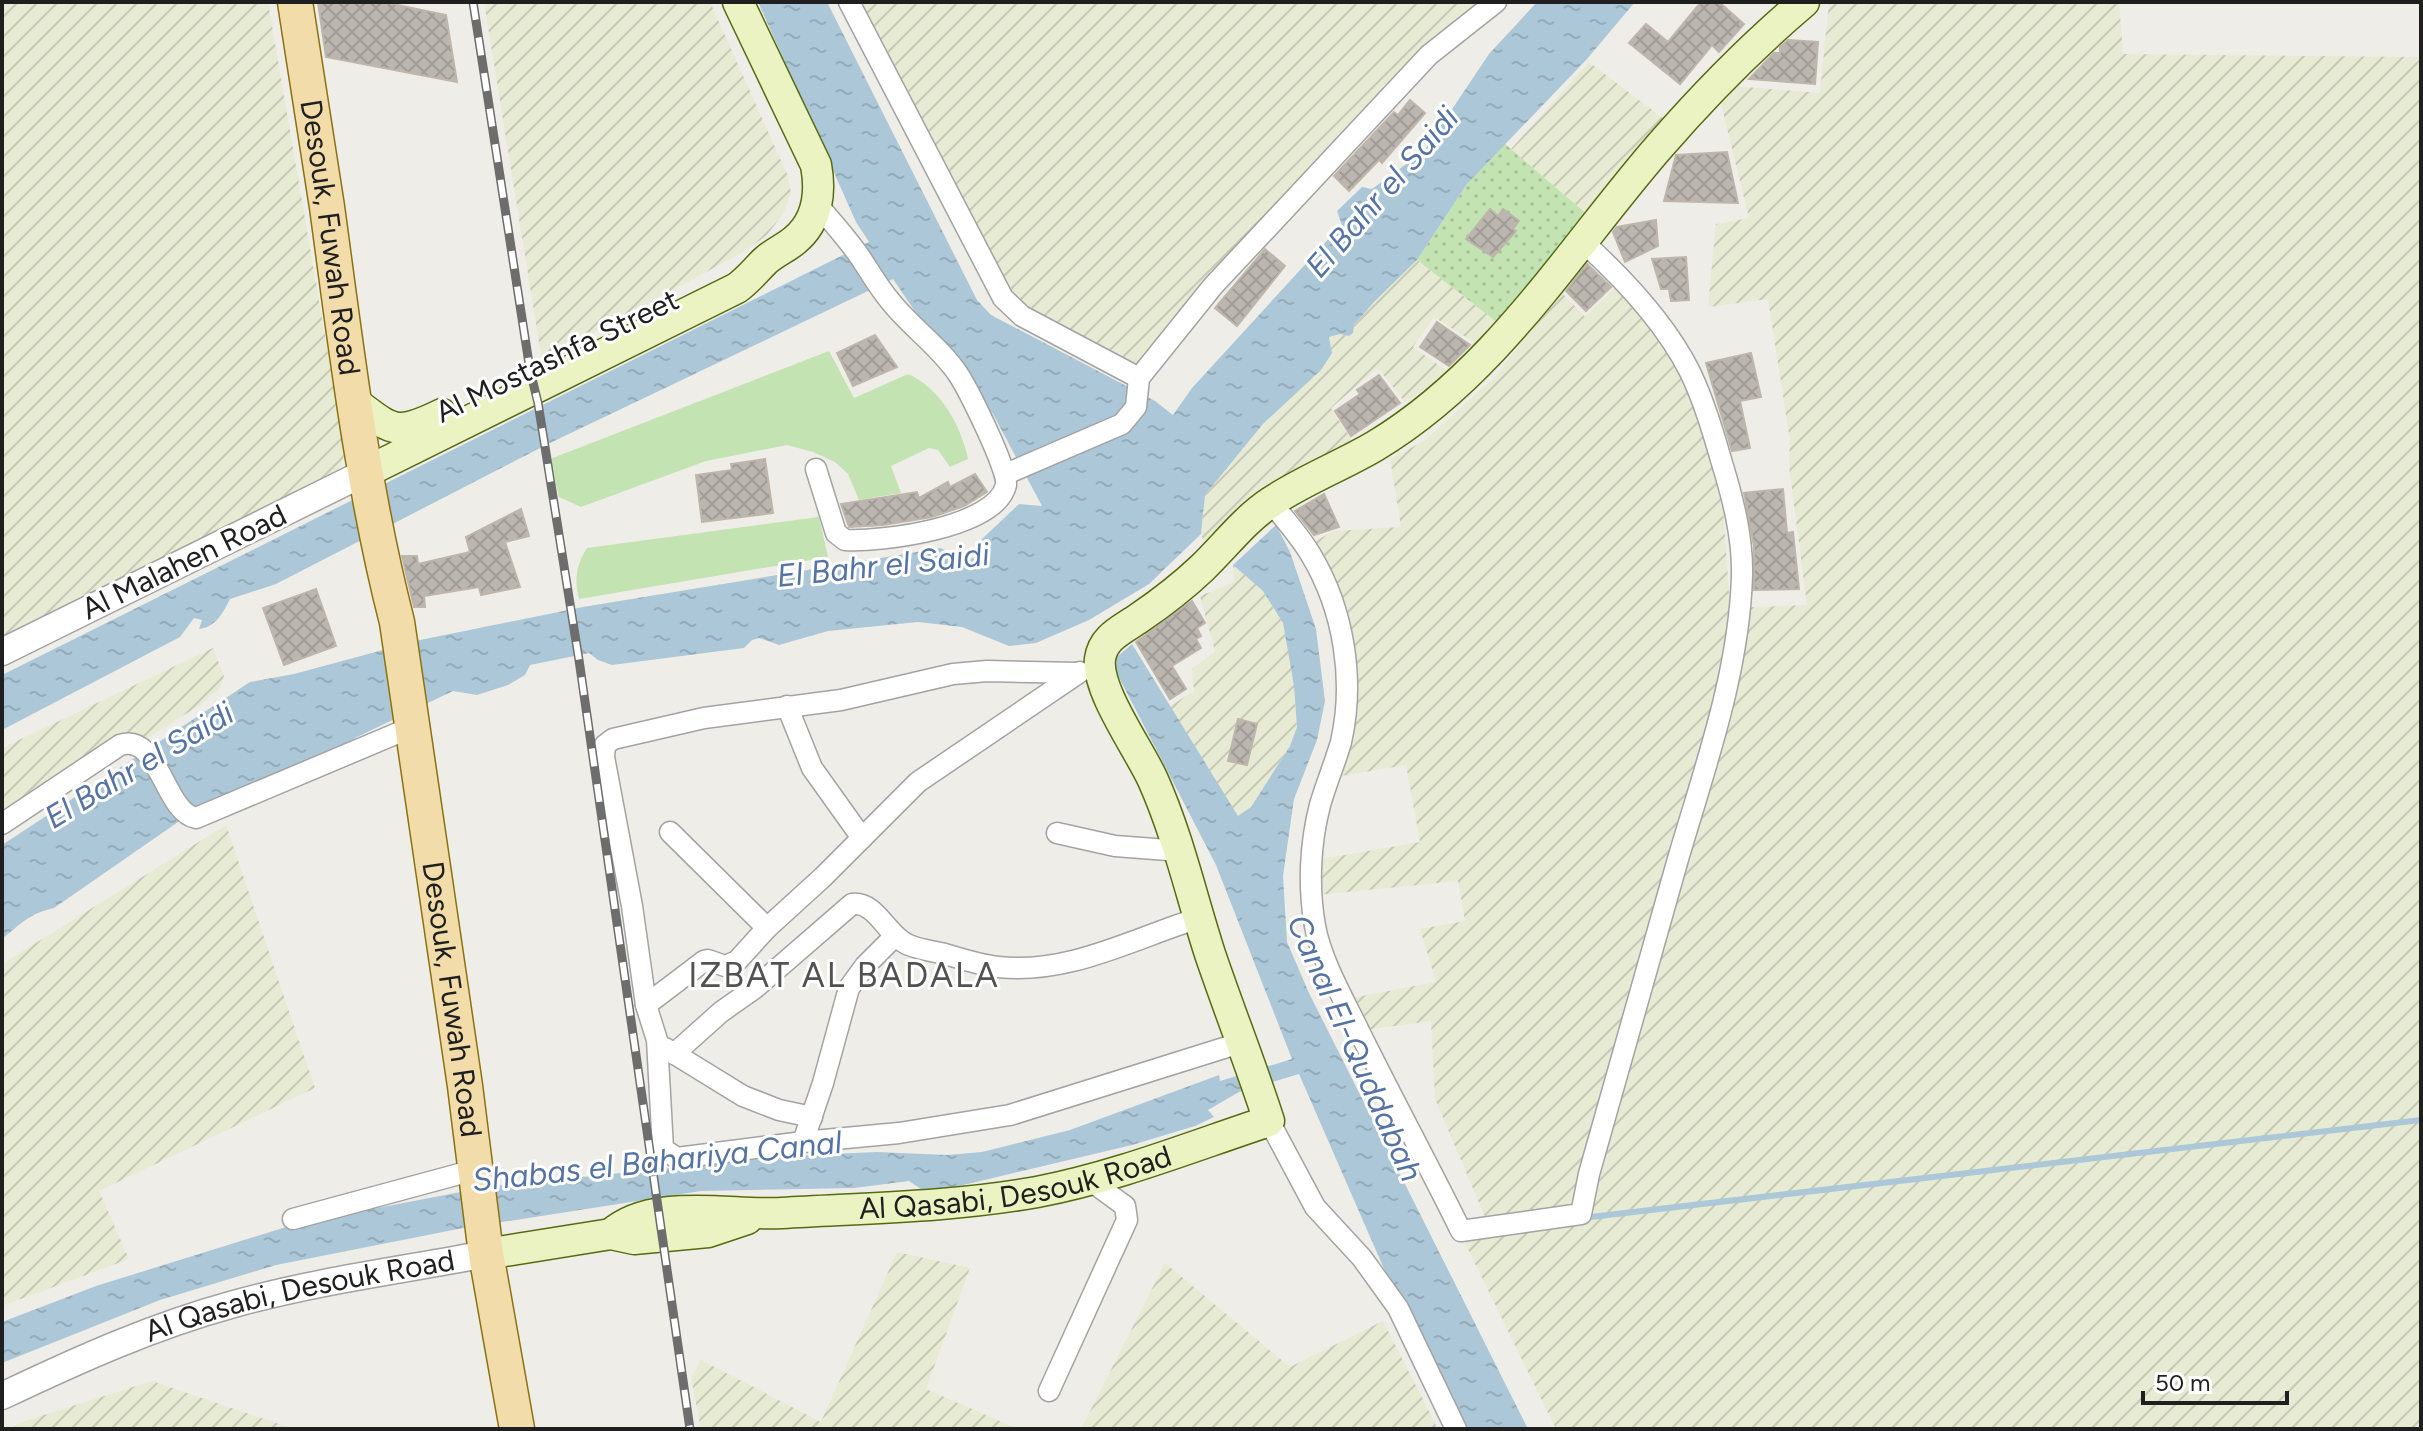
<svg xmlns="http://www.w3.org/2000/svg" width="2423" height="1431" font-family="Figtree,sans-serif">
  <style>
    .farmland { fill: url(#farmland-furrows) }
    .grass { fill: #c4e3b2 }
    .garden { fill: url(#garden-dots) }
    .water { fill: url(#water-ripples) }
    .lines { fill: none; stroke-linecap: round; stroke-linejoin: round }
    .stream { stroke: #acc8d8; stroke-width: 6 }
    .building { fill: url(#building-cross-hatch); stroke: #bfb6ab; stroke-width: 2 }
    .minor-casing { stroke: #a3a3a3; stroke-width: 23 }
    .tertiary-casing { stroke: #a3a3a3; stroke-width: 29 }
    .secondary-casing { stroke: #566b11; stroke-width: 33 }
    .primary-casing { stroke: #8a7211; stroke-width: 37 }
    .minor { stroke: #fff; stroke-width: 20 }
    .tertiary { stroke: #fff; stroke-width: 26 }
    .secondary { stroke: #eaf3c1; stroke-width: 30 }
    .primary { stroke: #f2dca9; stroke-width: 34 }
    .rail-casing { stroke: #6d6d6d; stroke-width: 9 }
    .rail { stroke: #fff; stroke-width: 6; stroke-dasharray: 18; stroke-linecap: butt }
    .labels { text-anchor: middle; stroke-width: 6; stroke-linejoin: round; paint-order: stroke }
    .street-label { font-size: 30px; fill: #1f1f1f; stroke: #fff }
    .water-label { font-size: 32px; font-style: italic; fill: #5673a5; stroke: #fff }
    .quarter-label { font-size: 34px; letter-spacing: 2px; fill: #525252; stroke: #fff }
  </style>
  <defs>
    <pattern id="farmland-furrows" width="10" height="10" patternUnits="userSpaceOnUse" patternTransform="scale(2)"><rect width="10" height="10" fill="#e7ebd4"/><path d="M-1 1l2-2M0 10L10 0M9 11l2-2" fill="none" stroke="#c6c9b6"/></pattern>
    <pattern id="garden-dots" width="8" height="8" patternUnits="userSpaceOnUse" patternTransform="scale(2)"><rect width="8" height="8" fill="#c4e3b2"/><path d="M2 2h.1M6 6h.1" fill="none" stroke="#a8c299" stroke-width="1.8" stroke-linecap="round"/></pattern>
    <pattern id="water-ripples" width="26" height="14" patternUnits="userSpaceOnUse" patternTransform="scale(2)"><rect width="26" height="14" fill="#acc8d8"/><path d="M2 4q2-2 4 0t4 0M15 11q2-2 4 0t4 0" fill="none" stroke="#94abb9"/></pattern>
    <pattern id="building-cross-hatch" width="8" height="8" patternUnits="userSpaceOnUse" patternTransform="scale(2)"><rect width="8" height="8" fill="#bcb6b0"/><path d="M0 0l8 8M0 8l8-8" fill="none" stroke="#a19c97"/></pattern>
  </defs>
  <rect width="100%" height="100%" fill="#efede7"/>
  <!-- farmland -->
  <g class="farmland">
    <polygon points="2,2 268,2 345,453 338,472 2,643"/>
    <polygon points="484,2 710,2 787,174 791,193 783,214 767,235 745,251 542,361"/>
    <polygon points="855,2 1479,2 1310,165 1206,281 1142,363 1132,362 1065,331 1010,298"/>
    <polygon points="1829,2 2119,2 2123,54 2421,57 2421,1429 1556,1429 1464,1241 1491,1231 1435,1099 1431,1021 1357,1031 1341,1000 1436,982 1420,929 1465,921 1458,881 1307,896 1304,862 1420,842 1406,765 1329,778 1345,667 1306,546 1334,531 1401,527 1390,459 1424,441 1497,375 1560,291 1585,317 1617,286 1641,312 1687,383 1720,466 1730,608 1807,605 1789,466 1790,440 1768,299 1708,307 1716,224 1749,218 1721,104 1734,86 1820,93"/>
    <polygon points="1589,62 1664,119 1589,216 1511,149"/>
    <polygon points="1417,260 1498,323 1480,346 1434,317 1413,347 1451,374 1405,402 1378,368 1331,408 1353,442 1208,553 1201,534 1205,495 1263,424 1321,369 1332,353 1329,337 1340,334 1349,336 1354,325 1375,301"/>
    <polygon points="1233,565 1263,591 1283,623 1294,686 1297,727 1290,746 1251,807 1238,817 1170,706 1194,691 1192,669 1215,651 1200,596 1234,582"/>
    <polygon points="213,648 224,676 220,688 203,703 2,830 2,748"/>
    <polygon points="226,825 315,1088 99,1191 129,1259 2,1306 2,964"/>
    <polygon points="897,1252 970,1268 926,1389 1018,1429 701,1429 691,1378 701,1360 821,1422"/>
    <polygon points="1165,1263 1290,1367 1383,1321 1438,1429 1081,1429"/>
    <polygon points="152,1381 294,1429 10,1429 22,1422"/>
  </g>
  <!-- grass -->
  <g class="grass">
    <path d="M829,351L854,398L908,374C941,389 961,425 968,459L950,467L938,450L929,448L891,466L901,493L859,500L848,474L835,462L813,452L787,445L706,461L581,507L559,497L550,459Z"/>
    <path d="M819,517L828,557L579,599C574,579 576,566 587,548Z"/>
  </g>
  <!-- garden -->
  <polygon class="garden" points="1504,143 1589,216 1498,323 1417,260 1467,184"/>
  <!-- water -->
  <g class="water">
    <path d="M758,2H827L977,300L991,315L1155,401L1173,415L1192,388L1334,233L1343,228L1337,211L1362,187L1372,189L1424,151L1489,54L1537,2H1635L1587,59L1467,184L1417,260L1375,301L1354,325L1353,333L1349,336L1340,334L1329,337L1332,353L1321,370L1263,424L1205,495L1201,534L1149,584L1089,620L1036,643L1009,646L962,627L918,622L828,631L779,645L759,638L752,640L744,648L612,665L598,660L589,653L530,665L525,675L508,685L477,695L453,691L357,737L297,772L204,804L54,908C28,914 21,924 2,939V845L250,682L294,674L420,640L583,607L941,548L962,561L974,558L982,539L1019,504L1042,506L993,414L925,326L893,279L550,443L276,584L230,599C223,613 216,627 199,629L202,620L194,618L180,637L2,730V675L869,242L856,222Z"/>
    <polygon points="1276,525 1290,552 1316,629 1325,701 1317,740 1294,799 1283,876 1287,942 1309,993 1528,1429 1458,1429 1402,1310 1299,1074 1239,1092 1208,1110 1214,1117 1195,1126 1132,1145 934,1192 924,1191 909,1181 854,1188 701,1191 458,1229 276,1265 160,1300 2,1363 2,1322 96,1286 299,1223 492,1186 788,1156 877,1152 947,1155 982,1152 1070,1130 1219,1075 1220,1081 1292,1059 1216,865 1111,662 1132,644 1238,816 1251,807 1290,746 1297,727 1294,686 1283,623 1263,591 1233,565"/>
  </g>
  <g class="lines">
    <!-- stream -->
    <polyline class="stream" points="1582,1218 2421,1120"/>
  </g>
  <!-- building -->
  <g class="building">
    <polygon points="318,2 383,2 446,15 457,82 326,57"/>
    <polygon points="1701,2 1719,2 1744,24 1719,52 1712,45 1680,84 1629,43 1646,24 1668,42"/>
    <polygon points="1788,40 1818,42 1815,84 1749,79 1774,53 1780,53 1780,47"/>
    <polygon points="1410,100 1425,113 1382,163 1379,160 1349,191 1334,176 1394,112 1398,115"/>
    <polygon points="1727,152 1738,203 1664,201 1676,155"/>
    <polygon points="1490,209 1498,216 1503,209 1519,221 1513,229 1516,231 1493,257 1466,239"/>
    <polygon points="1656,220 1658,246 1625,262 1613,232 1617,227"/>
    <polygon points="1265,249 1285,266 1237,326 1215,308"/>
    <polygon points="1686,257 1689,300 1671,301 1669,289 1661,289 1652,259"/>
    <polygon points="1587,264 1611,287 1586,311 1566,291"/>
    <polygon points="1437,322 1470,345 1449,366 1420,347"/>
    <polygon points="875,335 897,367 853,386 837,353"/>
    <polygon points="1751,353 1761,397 1740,401 1750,448 1732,451 1706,363"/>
    <polygon points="1379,375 1400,403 1351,436 1335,411 1360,394 1357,390"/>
    <polygon points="765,459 773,513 702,522 696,475 732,470 731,464"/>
    <polygon points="975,474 987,492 964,506 932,517 883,525 849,527 841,504 917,492 919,498 948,482 950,487"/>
    <polygon points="1783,489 1787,533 1793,532 1799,589 1754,590 1754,546 1744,493"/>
    <polygon points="1324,494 1339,527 1314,535 1295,511"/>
    <polygon points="521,509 529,536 505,542 520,587 481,595 479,587 424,596 425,607 414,607 402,556 417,556 418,564 470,552 466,537"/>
    <polygon points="316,589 336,646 284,665 263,608"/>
    <polygon points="1192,601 1205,623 1197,628 1201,636 1196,639 1201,648 1172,666 1186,689 1170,699 1136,642"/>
    <polygon points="1238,719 1257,724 1247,765 1228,761"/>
  </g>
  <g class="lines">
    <!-- minor casing -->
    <g class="minor-casing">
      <g id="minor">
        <polyline points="849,2 1003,298 1022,316 1139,378"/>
        <path d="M816,469L836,533L845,540C881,542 996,528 1006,485C1009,471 968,389 958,374C940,347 911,327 891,302C879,288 870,272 860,257C847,238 831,221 817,204"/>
        <polyline points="1006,474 1122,424 1136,407 1139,378 1213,286 1429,55 1496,2"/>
        <path d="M1271,502C1284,519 1300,536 1311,555C1344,610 1355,680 1341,742C1335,763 1326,784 1320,805C1310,843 1308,887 1315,926C1321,960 1344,1000 1359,1031C1392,1098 1428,1164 1461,1231L1581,1214L1589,1174C1618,1069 1648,964 1678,859C1705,767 1739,673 1742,576C1743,538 1733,499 1722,463C1713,432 1704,401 1690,372C1665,322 1623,278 1582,241"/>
        <polyline points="1078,673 987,671 953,674 841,700 704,718 613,739 605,745 604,757 632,906 646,1005 657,1040 663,1149 677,1158 803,1142 899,1133 1010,1115 1243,1042"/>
        <polyline points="787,706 812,768 862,838"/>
        <path d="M2,824L120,745C159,732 164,812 196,818L412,727"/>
        <polyline points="670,832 767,928"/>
        <polyline points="1057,833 1115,846 1181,851"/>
        <polyline points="646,1005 704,961 708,960 725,966 737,961 767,928 823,877 918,782 1080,672"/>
        <polyline points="665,1048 743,1096 779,1110 812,1117"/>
        <path d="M674,1054L721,1012L755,988L852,904C877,901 887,937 909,945C921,950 933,951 945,954C962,959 980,965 998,967C1069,975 1134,938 1199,918"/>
        <polyline points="1269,1121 1315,1207 1362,1258 1398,1308 1456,1429"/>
        <polyline points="803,1142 823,1083 849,988 865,966 895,936"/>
        <polyline points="293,1219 474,1170"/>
        <polyline points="1049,1391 1127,1220 1125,1206 1088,1179"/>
      </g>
    </g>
    <!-- tertiary casing -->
    <g class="tertiary-casing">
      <g id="tertiary">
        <polyline points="2,652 366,472"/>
        <path id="s1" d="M2,1396C78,1360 153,1326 234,1304C316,1281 402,1270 486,1254"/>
      </g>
    </g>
    <!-- secondary casing -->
    <g class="secondary-casing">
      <g id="secondary">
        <path d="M353,401C393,431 395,437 442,414"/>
        <path d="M366,472L737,288C748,280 755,271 764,262C773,253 786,248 795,240C818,221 821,192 816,165L738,2"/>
        <path id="s2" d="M611,1234C652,1197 732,1216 782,1213C867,1208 953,1207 1037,1192C1116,1177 1193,1146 1269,1121C1251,1065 1229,1010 1210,954C1191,895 1178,836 1153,780C1139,749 1096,690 1100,659C1103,637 1122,630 1139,618C1161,603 1182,587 1202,568C1225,546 1244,520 1271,502C1304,480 1341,466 1375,446C1495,374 1569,251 1658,148C1703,96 1751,47 1804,2"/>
        <polyline points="486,1254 611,1234 634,1239 708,1232 747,1219"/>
      </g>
    </g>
    <!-- primary casing -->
    <g class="primary-casing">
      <g id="primary">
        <path id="s3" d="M295,2C305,70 317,139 327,207C346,346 362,486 397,622L465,1086L486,1254L517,1429"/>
      </g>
    </g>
    <!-- minor -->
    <use href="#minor" class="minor"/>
    <!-- tertiary -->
    <use href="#tertiary" class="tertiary"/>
    <!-- secondary -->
    <use href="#secondary" class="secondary"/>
    <!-- primary -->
    <use href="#primary" class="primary"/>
    <!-- rail casing -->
    <g class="rail-casing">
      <polyline id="rail" points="473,2 530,370 538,403 579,660 690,1429"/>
    </g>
    <!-- rail -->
    <use href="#rail" class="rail"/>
  </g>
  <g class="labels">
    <!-- street labels -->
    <g class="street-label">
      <text dy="10" stroke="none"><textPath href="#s3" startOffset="238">Desouk, Fuwah Road</textPath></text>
      <text transform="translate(557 356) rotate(-26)" y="10">Al Mostashfa Street</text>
      <text transform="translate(184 562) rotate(-26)" y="10">Al Malahen Road</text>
      <text dy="10" stroke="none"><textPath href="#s3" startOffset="1010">Desouk, Fuwah Road</textPath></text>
      <text dy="10" stroke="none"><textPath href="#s2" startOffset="412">Al Qasabi, Desouk Road</textPath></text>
      <text dy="10" stroke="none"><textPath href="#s1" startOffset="316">Al Qasabi, Desouk Road</textPath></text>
    </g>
    <!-- water labels -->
    <g class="water-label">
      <text transform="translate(1382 192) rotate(-49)" y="11">El Bahr el Saidi</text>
      <text transform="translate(883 565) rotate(-6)" y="11">El Bahr el Saidi</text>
      <text transform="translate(139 765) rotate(-31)" y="11">El Bahr el Saidi</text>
      <text transform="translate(1355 1048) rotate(66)" y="11">Canal El-Quddabah</text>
      <text transform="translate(657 1161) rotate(-6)" y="11">Shabas el Bahariya Canal</text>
    </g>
    <!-- quarter labels -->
    <g class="quarter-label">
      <text x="844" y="987">IZBAT AL BADALA</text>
    </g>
  </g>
  <!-- border -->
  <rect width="2423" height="1431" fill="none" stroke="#1f1f1f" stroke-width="8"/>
  <!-- scale -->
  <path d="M2143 1391v12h144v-12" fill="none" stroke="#1f1f1f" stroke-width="4"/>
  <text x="2155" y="1391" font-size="24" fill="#1f1f1f" stroke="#ffffff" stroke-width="6" paint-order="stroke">50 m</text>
</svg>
